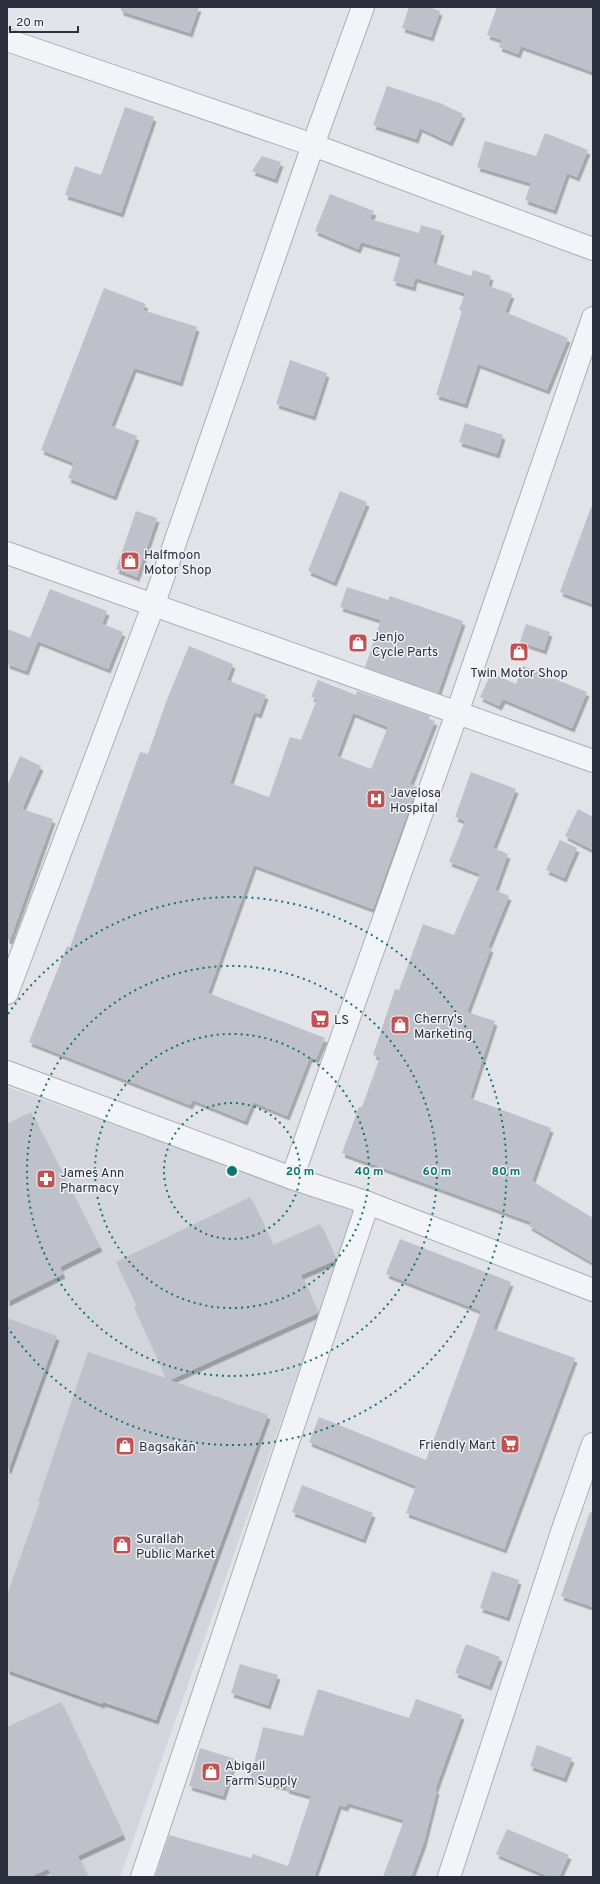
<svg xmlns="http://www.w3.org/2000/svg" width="600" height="1884" font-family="Overpass,sans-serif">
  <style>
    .built { fill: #d3d5dd }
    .building { fill: #bec1ca; fill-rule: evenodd; filter: url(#shadow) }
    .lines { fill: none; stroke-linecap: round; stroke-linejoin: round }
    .minor-casing { stroke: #aaadb5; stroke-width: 24 }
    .minor { stroke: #f3f4f7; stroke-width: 22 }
    .ring { fill: none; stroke: #0f766e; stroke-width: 2; stroke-dasharray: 2 4 }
    .labels { text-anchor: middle; stroke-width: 3; stroke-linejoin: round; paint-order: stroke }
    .poi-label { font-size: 13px; fill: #2b2f3e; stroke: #f0f2f6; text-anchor: start }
    .centre { fill: #0f766e; stroke: #f0f2f6; stroke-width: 2 }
    .ring-label { font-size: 12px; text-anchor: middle; font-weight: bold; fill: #0f766e; stroke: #f0f2f6; stroke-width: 3; stroke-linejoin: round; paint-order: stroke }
  </style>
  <defs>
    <filter id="shadow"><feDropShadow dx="2.5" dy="4.5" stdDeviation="0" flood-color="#0004"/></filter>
  </defs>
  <rect width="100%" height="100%" fill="#e1e3e8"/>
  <!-- built -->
  <polygon class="built" points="7,1087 355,1212 120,1877 7,1877"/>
  <!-- building -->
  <g class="building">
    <polygon points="121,7 199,7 190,33 121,11"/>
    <polygon points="409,7 429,7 440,11 431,37 402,28"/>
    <polygon points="497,7 593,7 593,72 521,46 518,54 499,47 502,40 487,35"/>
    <polygon points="387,86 440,103 463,114 450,142 420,128 416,139 373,125"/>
    <polygon points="125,107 154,117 121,213 65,195 75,166 101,175"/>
    <polygon points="545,133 588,150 577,177 567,173 554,210 525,200 531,183 477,167 485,141 536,156"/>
    <polygon points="262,156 281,162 275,179 252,171"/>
    <polygon points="330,194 374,211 370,219 419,233 421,225 442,231 433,263 471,276 473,270 491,276 488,286 512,294 505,312 568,338 547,390 478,364 465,404 436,395 462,311 459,310 465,293 415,278 413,287 393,281 401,254 361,242 358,249 315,231"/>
    <polygon points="104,288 146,304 143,310 197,327 180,382 134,368 111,426 137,436 114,496 68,478 74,463 41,450"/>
    <polygon points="290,360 327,373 313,416 276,404"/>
    <polygon points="465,423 503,435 497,454 459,442"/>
    <polygon points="340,491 367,502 334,582 308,571"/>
    <polygon points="591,507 593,507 593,604 560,592"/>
    <polygon points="136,511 157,518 137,577 116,569"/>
    <polygon points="347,587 388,600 390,596 463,621 438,693 365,667 381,620 340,607"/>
    <polygon points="50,589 107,611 102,624 123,632 108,669 30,638"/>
    <polygon points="526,624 550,632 544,650 520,642"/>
    <polygon points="7,629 38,641 26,671 7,664"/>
    <path d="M189,646L233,664L227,680L266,695L259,714L254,712L230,783L269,797L290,737L301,740L317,699L311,697L318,680L356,695L357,691L430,716L429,719L435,721L410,784L417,787L373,909L254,865L208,993L325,1038L316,1059L310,1057L287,1116L253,1102L245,1121L193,1100L190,1105L29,1042L67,946L70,947L140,752L148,754L166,702ZM353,713L388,727L371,769L337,756Z"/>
    <polygon points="523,666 587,692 572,728 503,699 499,706 480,697 491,673 516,684"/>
    <polygon points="20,756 41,766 22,809 53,819 10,940 7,939 7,786"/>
    <polygon points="471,772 516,789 493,848 508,854 495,890 509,896 488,947 491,948 467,1012 495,1021 470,1098 551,1128 532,1181 593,1218 593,1263 529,1226 531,1222 342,1153 359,1107 362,1107 380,1057 373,1055 395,989 399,990 423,924 454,935 480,874 449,862 465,821 455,817"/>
    <polygon points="578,809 593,817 593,850 565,836"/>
    <polygon points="560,840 577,848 564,878 546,870"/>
    <polygon points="31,1112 100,1247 60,1267 63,1274 7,1302 7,1124"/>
    <polygon points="250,1197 273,1245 320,1224 336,1260 301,1275 318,1313 170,1380 268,1415 156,1720 103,1702 102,1704 7,1670 7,1595 40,1502 38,1501 88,1352 166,1378 134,1307 137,1306 116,1262"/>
    <polygon points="400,1239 511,1282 493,1329 575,1358 504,1549 406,1513 416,1486 309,1442 319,1417 426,1460 481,1311 386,1274"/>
    <polygon points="7,1318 57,1336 9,1469 7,1469"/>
    <polygon points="302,1485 373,1513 363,1539 292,1512"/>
    <polygon points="590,1512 593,1513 593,1607 561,1596"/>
    <polygon points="492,1571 519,1580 507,1617 480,1608"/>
    <polygon points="466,1644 500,1657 489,1686 455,1673"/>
    <polygon points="240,1664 278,1675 268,1705 231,1693"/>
    <polygon points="318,1689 409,1718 416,1699 462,1715 435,1790 437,1790 424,1842 411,1877 383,1877 404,1820 348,1803 345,1807 339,1805 314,1877 155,1877 169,1835 251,1858 253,1854 288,1866 311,1796 286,1789 287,1787 250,1779 263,1727 303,1736"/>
    <polygon points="61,1702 123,1835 78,1856 88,1877 52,1877 48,1869 30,1877 7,1877 7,1727"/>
    <polygon points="537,1745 572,1758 564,1778 530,1766"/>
    <polygon points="200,1748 235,1759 223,1796 189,1786"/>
    <polygon points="507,1829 569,1855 559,1877 550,1877 496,1854"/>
  </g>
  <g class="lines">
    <!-- minor casing -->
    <g class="minor-casing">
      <g id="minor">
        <polyline points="7,40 313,145 593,249"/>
        <polyline points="7,553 593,761"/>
        <polyline points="7,993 153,606 313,145 363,7"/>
        <polyline points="7,1072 292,1178 368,1203 593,1290"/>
        <polyline points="292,1178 457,713 593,318"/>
        <polyline points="142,1877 368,1203"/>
        <polyline points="449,1877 562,1532 593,1444"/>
      </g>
    </g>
    <!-- minor -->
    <use href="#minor" class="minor"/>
  </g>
  <!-- distance rings -->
  <g class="ring">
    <circle cx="232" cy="1171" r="68"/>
    <circle cx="232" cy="1171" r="137"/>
    <circle cx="232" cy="1171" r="205"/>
    <path d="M8 1014A274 274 0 1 1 8 1328"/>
  </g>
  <!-- icons -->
  <defs>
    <g id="shop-square" transform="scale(1)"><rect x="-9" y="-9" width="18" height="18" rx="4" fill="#c15254" stroke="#f0f2f6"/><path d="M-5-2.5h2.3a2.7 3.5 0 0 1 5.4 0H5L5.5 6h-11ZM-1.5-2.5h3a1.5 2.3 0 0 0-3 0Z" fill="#fff"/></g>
    <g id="hospital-square" transform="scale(1)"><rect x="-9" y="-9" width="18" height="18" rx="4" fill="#c15254" stroke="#f0f2f6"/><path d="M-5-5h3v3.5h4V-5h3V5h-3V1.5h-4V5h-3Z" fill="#fff"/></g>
    <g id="supermarket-square" transform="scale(1)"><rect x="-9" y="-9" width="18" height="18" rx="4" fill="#c15254" stroke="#f0f2f6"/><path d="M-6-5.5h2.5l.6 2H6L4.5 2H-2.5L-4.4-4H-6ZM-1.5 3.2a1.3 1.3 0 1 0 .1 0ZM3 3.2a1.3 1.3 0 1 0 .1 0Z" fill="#fff"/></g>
    <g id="pharmacy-square" transform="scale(1)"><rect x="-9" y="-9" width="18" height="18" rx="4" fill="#c15254" stroke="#f0f2f6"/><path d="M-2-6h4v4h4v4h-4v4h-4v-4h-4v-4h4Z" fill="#fff"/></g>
  </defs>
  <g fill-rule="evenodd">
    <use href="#shop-square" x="130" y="561"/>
    <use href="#shop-square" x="358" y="643"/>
    <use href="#shop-square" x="519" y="652"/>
    <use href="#hospital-square" x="376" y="799"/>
    <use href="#supermarket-square" x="320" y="1019"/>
    <use href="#shop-square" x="400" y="1025"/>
    <use href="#pharmacy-square" x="46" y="1179"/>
    <use href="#supermarket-square" x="510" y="1444"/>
    <use href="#shop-square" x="125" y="1446"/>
    <use href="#shop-square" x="122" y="1545"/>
    <use href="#shop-square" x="211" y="1772"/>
  </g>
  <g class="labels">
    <!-- poi labels -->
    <g class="poi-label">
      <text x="144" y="559">Halfmoon<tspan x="144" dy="15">Motor Shop</tspan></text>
      <text x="372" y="641">Jenjo<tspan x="372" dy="15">Cycle Parts</tspan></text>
      <text x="519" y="677" text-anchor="middle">Twin Motor Shop</text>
      <text x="390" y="797">Javelosa<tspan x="390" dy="15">Hospital</tspan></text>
      <text x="414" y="1023">Cherry's<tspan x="414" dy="15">Marketing</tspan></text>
      <text x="334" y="1024">LS</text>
      <text x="60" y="1177">James Ann<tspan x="60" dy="15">Pharmacy</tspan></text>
      <text x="496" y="1449" text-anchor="end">Friendly Mart</text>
      <text x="139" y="1451">Bagsakan</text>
      <text x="136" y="1543">Surallah<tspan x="136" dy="15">Public Market</tspan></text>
      <text x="225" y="1770">Abigail<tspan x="225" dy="15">Farm Supply</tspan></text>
    </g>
  </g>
  <circle cx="232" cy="1171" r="6" class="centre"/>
  <g class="ring-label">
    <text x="300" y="1175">20 m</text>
    <text x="369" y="1175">40 m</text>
    <text x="437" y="1175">60 m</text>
    <text x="506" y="1175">80 m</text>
  </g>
  <!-- border -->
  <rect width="600" height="1884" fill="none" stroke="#2b2f3e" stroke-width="16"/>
  <!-- scale -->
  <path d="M10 26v6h68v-6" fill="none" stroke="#2b2f3e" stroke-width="2"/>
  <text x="16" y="26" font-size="12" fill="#2b2f3e" stroke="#f0f2f6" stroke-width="3" paint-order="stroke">20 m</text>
</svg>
